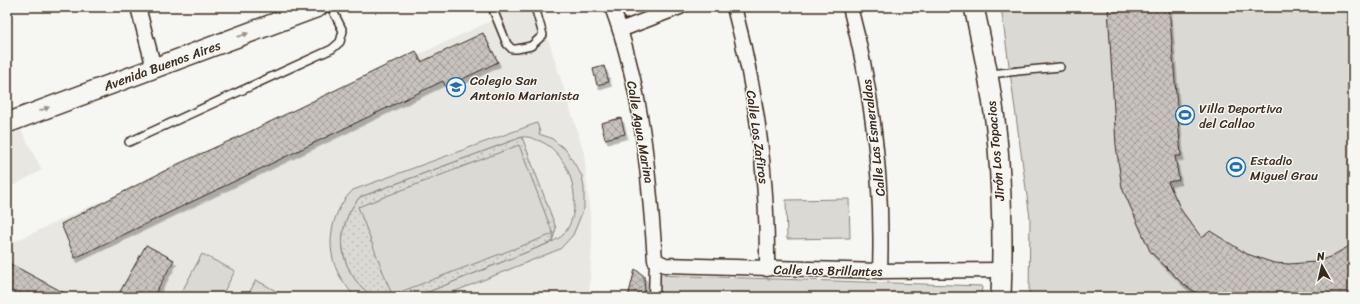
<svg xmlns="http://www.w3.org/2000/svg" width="1360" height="304" font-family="Sriracha,sans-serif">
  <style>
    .built { fill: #e8e7e2 }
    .grass { fill: url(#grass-dots); stroke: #8a8278 }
    .park { fill: #dad9d3; stroke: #8a8278 }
    .building { fill: url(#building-cross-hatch); stroke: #3b2a1e; filter: url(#shadow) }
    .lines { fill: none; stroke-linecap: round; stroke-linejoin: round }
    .service-casing { stroke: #3b2a1e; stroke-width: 10 }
    .pedestrian-casing { stroke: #3b2a1e; stroke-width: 13 }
    .minor-casing { stroke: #3b2a1e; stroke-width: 17 }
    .secondary-casing { stroke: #3b2a1e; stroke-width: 22 }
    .service { stroke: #f6f6f2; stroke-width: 7 }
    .pedestrian { stroke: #f6f6f2; stroke-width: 10 }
    .minor { stroke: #f6f6f2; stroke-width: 14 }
    .secondary { stroke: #f6f6f2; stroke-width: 19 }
    .oneway { fill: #989088 }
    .labels { text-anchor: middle; stroke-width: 3; stroke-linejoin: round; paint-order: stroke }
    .street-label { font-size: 13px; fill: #3b2a1e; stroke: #f6f6f2 }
    .poi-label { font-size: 13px; fill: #3b2a1e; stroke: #f6f6f2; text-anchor: start }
  </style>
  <defs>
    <pattern id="grass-dots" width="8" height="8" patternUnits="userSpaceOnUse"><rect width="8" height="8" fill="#dad9d3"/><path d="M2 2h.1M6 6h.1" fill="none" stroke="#bcbab5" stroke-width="1.8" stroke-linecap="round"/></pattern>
    <pattern id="building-cross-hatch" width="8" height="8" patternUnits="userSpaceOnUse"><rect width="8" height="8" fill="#c8c3be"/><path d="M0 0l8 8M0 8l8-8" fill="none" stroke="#a49f9a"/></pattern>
    <filter id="shadow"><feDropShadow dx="2.5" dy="4.5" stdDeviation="0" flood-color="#0004"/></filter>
  </defs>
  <rect width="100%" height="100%" fill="#f6f6f2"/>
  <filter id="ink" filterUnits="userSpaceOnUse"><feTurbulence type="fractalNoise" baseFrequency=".025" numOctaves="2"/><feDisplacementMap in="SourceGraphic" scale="8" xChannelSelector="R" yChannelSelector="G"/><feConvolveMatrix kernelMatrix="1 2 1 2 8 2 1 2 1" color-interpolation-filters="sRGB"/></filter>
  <g filter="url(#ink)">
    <!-- built -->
    <g class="built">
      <polygon points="486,7 538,7 584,153 592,239 589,297 7,297 7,245 491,21"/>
      <polygon points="21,130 42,170 7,189 7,136"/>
    </g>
    <!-- grass -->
    <path class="grass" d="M522,137L556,228L552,242L416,297H374C338,274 332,228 360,197Z"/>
    <!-- park -->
    <g class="park">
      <polygon points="1001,7 1353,7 1353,297 1029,297 1030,218"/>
      <path d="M537,123L540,132L539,134L551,138L566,150L582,176L584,188V208L573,235L560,249L441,297H416L552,242C555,240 560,238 563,235C586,209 572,154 540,141C534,139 529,136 522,137L360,197C332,228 338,274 374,297C369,297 362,298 358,297C352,295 348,288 345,284C323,256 328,214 353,190Z"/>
      <polygon points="519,145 553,234 392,295 358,207"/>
      <polygon points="849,199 850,238 787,239 786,200"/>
      <polygon points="202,254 235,271 221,297 179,297"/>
      <polygon points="657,275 982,286 981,297 657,297"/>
      <polygon points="256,280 287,297 247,297"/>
    </g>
    <!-- building -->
    <g class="building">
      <polygon points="1108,7 1169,7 1181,156 1175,156 1179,180 1168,182 1181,210 1202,238 1210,231 1247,254 1274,263 1289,264 1315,262 1330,257 1353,244 1353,297 1202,297 1182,283 1150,251 1122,188 1116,145"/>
      <polygon points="483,33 498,62 446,87 443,81 75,258 61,224 178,164 247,133 416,51 421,62"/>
      <polygon points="604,66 609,82 597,85 593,69"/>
      <polygon points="621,118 625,134 605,139 601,123"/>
      <polygon points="146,245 174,260 153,297 117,297"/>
      <polygon points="7,262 72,297 7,297"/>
      <polygon points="635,269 644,276 645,297 628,297"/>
    </g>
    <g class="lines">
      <!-- service casing -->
      <g class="service-casing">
        <g id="service">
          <polyline points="492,7 507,44 512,49 517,49 531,46 543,35 535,7"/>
          <polyline points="989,74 1060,67"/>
          <polyline points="129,142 332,49 340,42 343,31 331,7"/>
        </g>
      </g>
      <!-- pedestrian casing -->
      <g class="pedestrian-casing">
        <polyline id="pedestrian" points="654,297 655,260"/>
      </g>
      <!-- minor casing -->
      <g class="minor-casing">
        <g id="minor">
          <polyline points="138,7 154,68"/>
          <path d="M612,7C642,87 649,175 655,260L665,265L880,271L1002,270"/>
          <path d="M734,7C757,93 768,180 767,269"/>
          <path d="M850,7C873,93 883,182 880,271"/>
          <polyline points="620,30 680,7"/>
        </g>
      </g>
      <!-- secondary casing -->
      <g class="secondary-casing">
        <g id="secondary">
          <path d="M974,7C984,54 994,100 998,148C1002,197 1003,248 1001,297"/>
          <polyline points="7,123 318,7"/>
        </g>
      </g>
      <!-- service -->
      <use href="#service" class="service"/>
      <!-- pedestrian -->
      <use href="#pedestrian" class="pedestrian"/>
      <!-- minor -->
      <use href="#minor" class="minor"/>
      <!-- secondary -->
      <use href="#secondary" class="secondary"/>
    </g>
    <!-- one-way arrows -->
    <defs><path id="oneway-solid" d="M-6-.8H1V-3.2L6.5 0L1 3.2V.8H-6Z"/></defs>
    <g class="oneway">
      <use href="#oneway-solid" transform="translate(243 35) rotate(-20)"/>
      <use href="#oneway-solid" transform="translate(44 109) rotate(-21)"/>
    </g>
  </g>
  <!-- icons -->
  <defs>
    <g id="school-ring" transform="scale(1)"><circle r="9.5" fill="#f6f6f2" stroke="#1f6fb2" stroke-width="1.5"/><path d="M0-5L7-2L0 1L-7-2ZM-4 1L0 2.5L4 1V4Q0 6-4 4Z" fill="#1f6fb2"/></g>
    <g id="stadium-ring" transform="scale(1)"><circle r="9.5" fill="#f6f6f2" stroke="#1f6fb2" stroke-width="1.5"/><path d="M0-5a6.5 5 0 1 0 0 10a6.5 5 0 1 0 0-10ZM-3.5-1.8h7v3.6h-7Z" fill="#1f6fb2"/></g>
  </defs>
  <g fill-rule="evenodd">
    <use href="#school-ring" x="456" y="87"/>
    <use href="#stadium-ring" x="1185" y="115"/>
    <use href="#stadium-ring" x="1236" y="167"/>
  </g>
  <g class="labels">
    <!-- street labels -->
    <g class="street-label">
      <text transform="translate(162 65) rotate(-20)" y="5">Avenida Buenos Aires</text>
      <text transform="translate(641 132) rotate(80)" y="5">Calle Agua Marina</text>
      <text transform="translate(758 137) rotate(82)" y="5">Calle Los Zafiros</text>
      <text transform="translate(873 138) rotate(-97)" y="5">Calle Las Esmeraldas</text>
      <text transform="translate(995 151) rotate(-95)" y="5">Jirón Los Topacios</text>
      <text transform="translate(828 270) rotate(1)" y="5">Calle Los Brillantes</text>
    </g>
    <!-- poi labels -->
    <g class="poi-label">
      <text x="470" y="85">Colegio San<tspan x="470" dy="15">Antonio Marianista</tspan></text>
      <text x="1199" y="113">Villa Deportiva<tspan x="1199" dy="15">del Callao</tspan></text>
      <text x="1250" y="165">Estadio<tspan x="1250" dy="15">Miguel Grau</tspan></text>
    </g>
  </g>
  <!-- margin -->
  <rect width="1360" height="304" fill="none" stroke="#f6f6f2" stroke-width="24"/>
  <rect x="12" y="12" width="1336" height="280" fill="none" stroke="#3b2a1e" stroke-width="1.5" filter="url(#ink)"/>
  <!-- north arrow -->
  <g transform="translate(1322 266) rotate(352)" stroke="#f6f6f2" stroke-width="3" paint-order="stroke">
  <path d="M0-3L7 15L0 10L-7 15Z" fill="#3b2a1e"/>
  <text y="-6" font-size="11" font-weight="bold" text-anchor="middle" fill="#3b2a1e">N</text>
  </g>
</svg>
